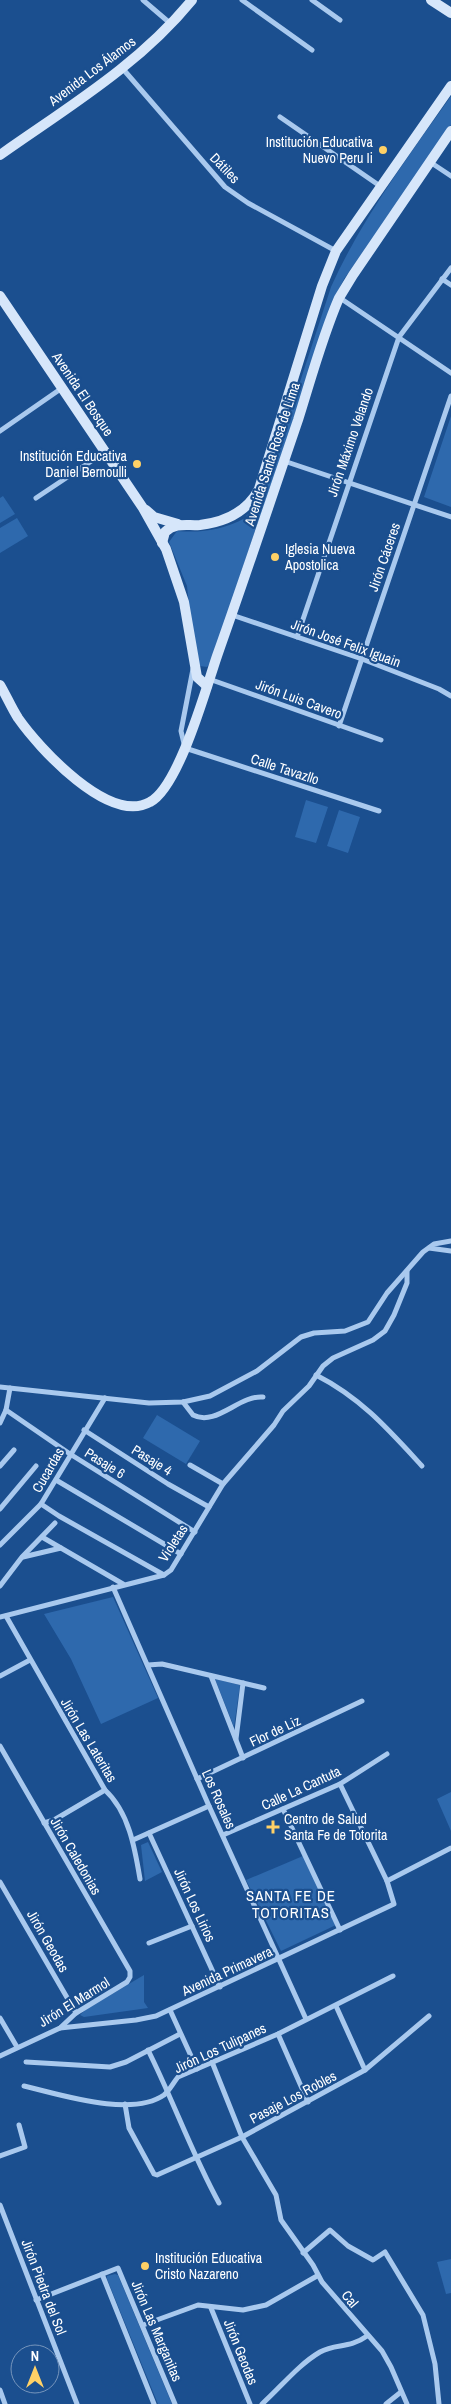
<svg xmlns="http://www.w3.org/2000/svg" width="451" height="2404" font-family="'Archivo Narrow',sans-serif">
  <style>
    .green { fill: #2e69ad }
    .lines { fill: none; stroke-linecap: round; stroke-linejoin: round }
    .street { stroke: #a9c9ee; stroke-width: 5 }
    .secondary { stroke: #d6e6fa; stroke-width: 10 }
    .poi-dot { fill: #ffd166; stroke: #1b4f8f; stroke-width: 2 }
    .labels { text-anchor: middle; stroke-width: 4.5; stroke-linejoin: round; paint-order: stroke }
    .street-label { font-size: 14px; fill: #fff; stroke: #1b4f8f }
    .poi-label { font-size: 14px; fill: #fff; stroke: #1b4f8f; text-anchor: start }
    .neighbourhood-label { font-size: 15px; letter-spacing: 1px; fill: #fff; stroke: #1b4f8f }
  </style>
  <rect width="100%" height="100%" fill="#1b4f8f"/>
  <!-- green -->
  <g class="green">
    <path d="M451,96V125L344,279L335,297L258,523L246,516L254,509L264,492L331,287C362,218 408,157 451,96Z"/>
    <polygon points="451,416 451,507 424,497"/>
    <polygon points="3,496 15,514 0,523 0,498"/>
    <polygon points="17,518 28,536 0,553 0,528"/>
    <path d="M245,518L257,525L211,662L207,667L200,666L195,660L187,586L169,542L177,531C202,533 223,530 245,518Z"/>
    <polygon points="306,800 328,807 316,843 295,837"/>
    <polygon points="339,810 360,817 348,853 327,846"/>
    <polygon points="157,1415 200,1441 186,1464 143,1438"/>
    <polygon points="113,1597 158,1698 101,1724 71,1659 44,1614"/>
    <polygon points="215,1679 240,1685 234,1727"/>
    <polygon points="451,1792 451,1831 437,1799"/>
    <polygon points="148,1842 162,1872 145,1881 141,1845"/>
    <polygon points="303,1856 336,1925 281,1951 246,1880"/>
    <polygon points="144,1975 144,2002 148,2008 84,2017 80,2015 85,2010"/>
    <polygon points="451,2259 451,2293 446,2294 437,2262"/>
    <polygon points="115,2274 118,2275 172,2404 158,2404 107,2279 107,2276"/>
  </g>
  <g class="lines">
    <!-- street -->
    <g class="street">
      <polyline points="143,0 171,24"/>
      <polyline points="242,0 312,50"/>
      <polyline points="312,0 340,20"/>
      <polyline points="123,69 225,187 248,203 336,251"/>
      <polyline points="280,117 380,186"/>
      <polyline points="430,162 451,176"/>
      <polyline points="442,279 451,285"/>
      <polyline points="340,298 451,373"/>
      <polyline points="0,431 62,388"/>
      <polyline points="284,461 451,517"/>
      <polyline points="36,498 105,452"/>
      <polyline points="232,615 362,659 439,689 451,696"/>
      <polyline points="297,637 399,337 451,268"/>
      <polyline points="193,669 181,731 185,748 379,811"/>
      <polyline points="209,679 381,740"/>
      <polyline points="339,726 451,396"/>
      <polyline points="429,1248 451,1251"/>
      <path d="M316,1375C361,1398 388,1429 422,1466"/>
      <polyline points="0,1387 149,1403 183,1402 210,1396 257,1371 301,1337 314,1333 345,1331 368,1322 387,1293 423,1252 434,1244 451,1241"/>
      <path d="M183,1402L193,1415C216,1427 239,1395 263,1397"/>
      <polyline points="6,1410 70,1454 195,1532"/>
      <polyline points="0,1423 6,1410 10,1388"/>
      <polyline points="84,1430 168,1484 209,1507"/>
      <polyline points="190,1465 223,1484"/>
      <polyline points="0,1466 14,1450"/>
      <polyline points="56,1480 181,1554"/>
      <polyline points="41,1504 59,1516 164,1575"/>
      <polyline points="0,1509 36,1466"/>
      <polyline points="42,1537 123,1584"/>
      <polyline points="0,1545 41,1504 105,1398"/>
      <polyline points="23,1557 61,1548"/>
      <polyline points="0,1586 22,1557 55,1523"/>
      <polyline points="113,1587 209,1806 306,2019"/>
      <path d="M6,1616L105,1790C129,1812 135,1849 140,1879"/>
      <polyline points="0,1617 164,1575 171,1570 223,1484 274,1425 283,1411 309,1386 323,1366 333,1358 373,1340 385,1331 394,1315 407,1283 407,1271"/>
      <polyline points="148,1665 162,1664 264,1688"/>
      <polyline points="0,1676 30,1660"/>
      <polyline points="211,1676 243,1758"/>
      <polyline points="236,1739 243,1683"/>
      <polyline points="0,1746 130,1971 130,1977 127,1982 76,2013 60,2028 0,2056"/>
      <polyline points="197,1779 362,1701"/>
      <polyline points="283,1809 340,1930"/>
      <polyline points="44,1823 54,1820 105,1790"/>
      <polyline points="149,1833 220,1987"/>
      <polyline points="223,1835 340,1784 387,1754"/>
      <polyline points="133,1840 209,1806"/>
      <polyline points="387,1881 451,1848"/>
      <polyline points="0,1882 76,2013"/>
      <polyline points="149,1943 192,1926"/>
      <polyline points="336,2006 365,2070"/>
      <polyline points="170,2010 197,2069"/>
      <polyline points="0,2018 17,2047"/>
      <polyline points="60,2028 136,2020 156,2016 394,1904 387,1881 340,1784"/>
      <polyline points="278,2034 308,2102"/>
      <path d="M148,2050C173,2100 192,2154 219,2203"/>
      <polyline points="26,2062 110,2067 126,2062 180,2034"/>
      <polyline points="212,2062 242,2137 276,2195 281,2220 313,2265 322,2282 382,2351 391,2367 407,2404"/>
      <path d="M24,2086C59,2094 131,2118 164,2095C170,2090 173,2083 178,2077L278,2034L393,1976"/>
      <polyline points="125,2104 129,2128 154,2174 157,2175 242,2137 365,2070 429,2016"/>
      <polyline points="0,2156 25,2147 19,2125"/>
      <polyline points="0,2205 77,2404"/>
      <polyline points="303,2253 330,2230 348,2246 373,2260 385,2252 423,2315 435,2364 439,2404"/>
      <polyline points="102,2274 154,2404"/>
      <polyline points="36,2300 118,2268 175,2404"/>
      <polyline points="211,2308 250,2404"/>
      <polyline points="143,2325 198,2305 243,2310 266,2305 317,2276"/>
      <polyline points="0,2390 5,2404"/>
      <path d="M262,2404C281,2387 298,2365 320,2352C336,2343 349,2349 367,2336"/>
      <polyline points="386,2404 401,2392"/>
    </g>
    <!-- secondary -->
    <g class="secondary">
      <polyline points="431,0 451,13"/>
      <path d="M0,155C68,107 139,65 192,0"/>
      <polyline points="0,296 143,508 166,549 184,602 197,677 207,686"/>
      <polyline points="146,510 154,517 178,524"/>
      <path d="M162,543L165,532C176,522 187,526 200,525C225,522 247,512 259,489L322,286L336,251L451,86"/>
      <path d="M0,685C6,695 11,707 18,718C39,748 109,825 150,802C179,787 206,688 217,656C245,577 271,499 298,420C311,379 322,337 339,298L353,275L451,131"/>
    </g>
  </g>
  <!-- markers -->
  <g class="poi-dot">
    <circle cx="383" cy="150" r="5"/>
    <circle cx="137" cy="464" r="5"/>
    <circle cx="275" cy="557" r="5"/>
    <path d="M270.5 1819.5h5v5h5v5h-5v5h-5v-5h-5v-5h5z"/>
    <circle cx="145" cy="2266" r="5"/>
  </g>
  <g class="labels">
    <!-- street labels -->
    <g class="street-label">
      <text transform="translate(92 71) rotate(-37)" y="5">Avenida Los Álamos</text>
      <text transform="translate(225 168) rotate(46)" y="5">Dátiles</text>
      <text transform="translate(83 394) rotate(56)" y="5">Avenida El Bosque</text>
      <text transform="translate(350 442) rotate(-71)" y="5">Jirón Máximo Velando</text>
      <text transform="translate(272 454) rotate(-72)" y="5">Avenida Santa Rosa de Lima</text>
      <text transform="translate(384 557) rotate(-71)" y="5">Jirón Cáceres</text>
      <text transform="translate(346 643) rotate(20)" y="5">Jirón José Felix Iguain</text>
      <text transform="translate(299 699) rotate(20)" y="5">Jirón Luis Cavero</text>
      <text transform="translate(285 769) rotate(18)" y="5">Calle Tavazllo</text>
      <text transform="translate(152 1460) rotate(32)" y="5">Pasaje 4</text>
      <text transform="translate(105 1463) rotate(32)" y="5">Pasaje 6</text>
      <text transform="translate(48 1470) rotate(-60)" y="5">Cucardas</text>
      <text transform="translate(173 1543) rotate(-57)" y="5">Violetas</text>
      <text transform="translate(275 1731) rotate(-25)" y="5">Flor de Liz</text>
      <text transform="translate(89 1740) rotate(59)" y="5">Jirón Las Lateritas</text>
      <text transform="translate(301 1788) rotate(-25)" y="5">Calle La Cantuta</text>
      <text transform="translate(219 1799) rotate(66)" y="5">Los Rosales</text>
      <text transform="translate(76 1856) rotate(60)" y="5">Jirón Caledonias</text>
      <text transform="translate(195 1905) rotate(65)" y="5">Jirón Los Lirios</text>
      <text transform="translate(48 1941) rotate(60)" y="5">Jirón Geodas</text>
      <text transform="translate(227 1971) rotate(-25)" y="5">Avenida Primavera</text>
      <text transform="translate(74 2002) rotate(-32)" y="5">Jirón El Marmol</text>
      <text transform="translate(220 2048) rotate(-25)" y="5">Jirón Los Tulipanes</text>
      <text transform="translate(293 2097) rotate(-28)" y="5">Pasaje Los Robles</text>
      <text transform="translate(44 2287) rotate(69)" y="5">Jirón Piedra del Sol</text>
      <text transform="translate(350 2299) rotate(50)" y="5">Cal</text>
      <text transform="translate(157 2331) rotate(67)" y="5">Jirón Las Marganitas</text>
      <text transform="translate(241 2352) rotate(68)" y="5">Jirón Geodas</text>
    </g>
    <!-- poi labels -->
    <g class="poi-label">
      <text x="373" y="147" text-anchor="end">Institución Educativa<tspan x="373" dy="16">Nuevo Peru Ii</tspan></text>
      <text x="127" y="461" text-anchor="end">Institución Educativa<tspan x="127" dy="16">Daniel Bernoulli</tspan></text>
      <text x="285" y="554">Iglesia Nueva<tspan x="285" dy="16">Apostolica</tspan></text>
      <text x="284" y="1824">Centro de Salud<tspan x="284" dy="16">Santa Fe de Totorita</tspan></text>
      <text x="155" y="2263">Institución Educativa<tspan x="155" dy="16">Cristo Nazareno</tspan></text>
    </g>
    <!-- neighbourhood labels -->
    <g class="neighbourhood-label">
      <text x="291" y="1901">SANTA FE DE<tspan x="291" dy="17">TOTORITAS</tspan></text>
    </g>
  </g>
  <!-- north arrow -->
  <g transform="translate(35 2369)"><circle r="24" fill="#1b4f8f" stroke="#7695bc"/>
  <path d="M0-4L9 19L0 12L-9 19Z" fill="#ffd166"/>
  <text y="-8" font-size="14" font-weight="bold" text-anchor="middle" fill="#ffffff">N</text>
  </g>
</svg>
